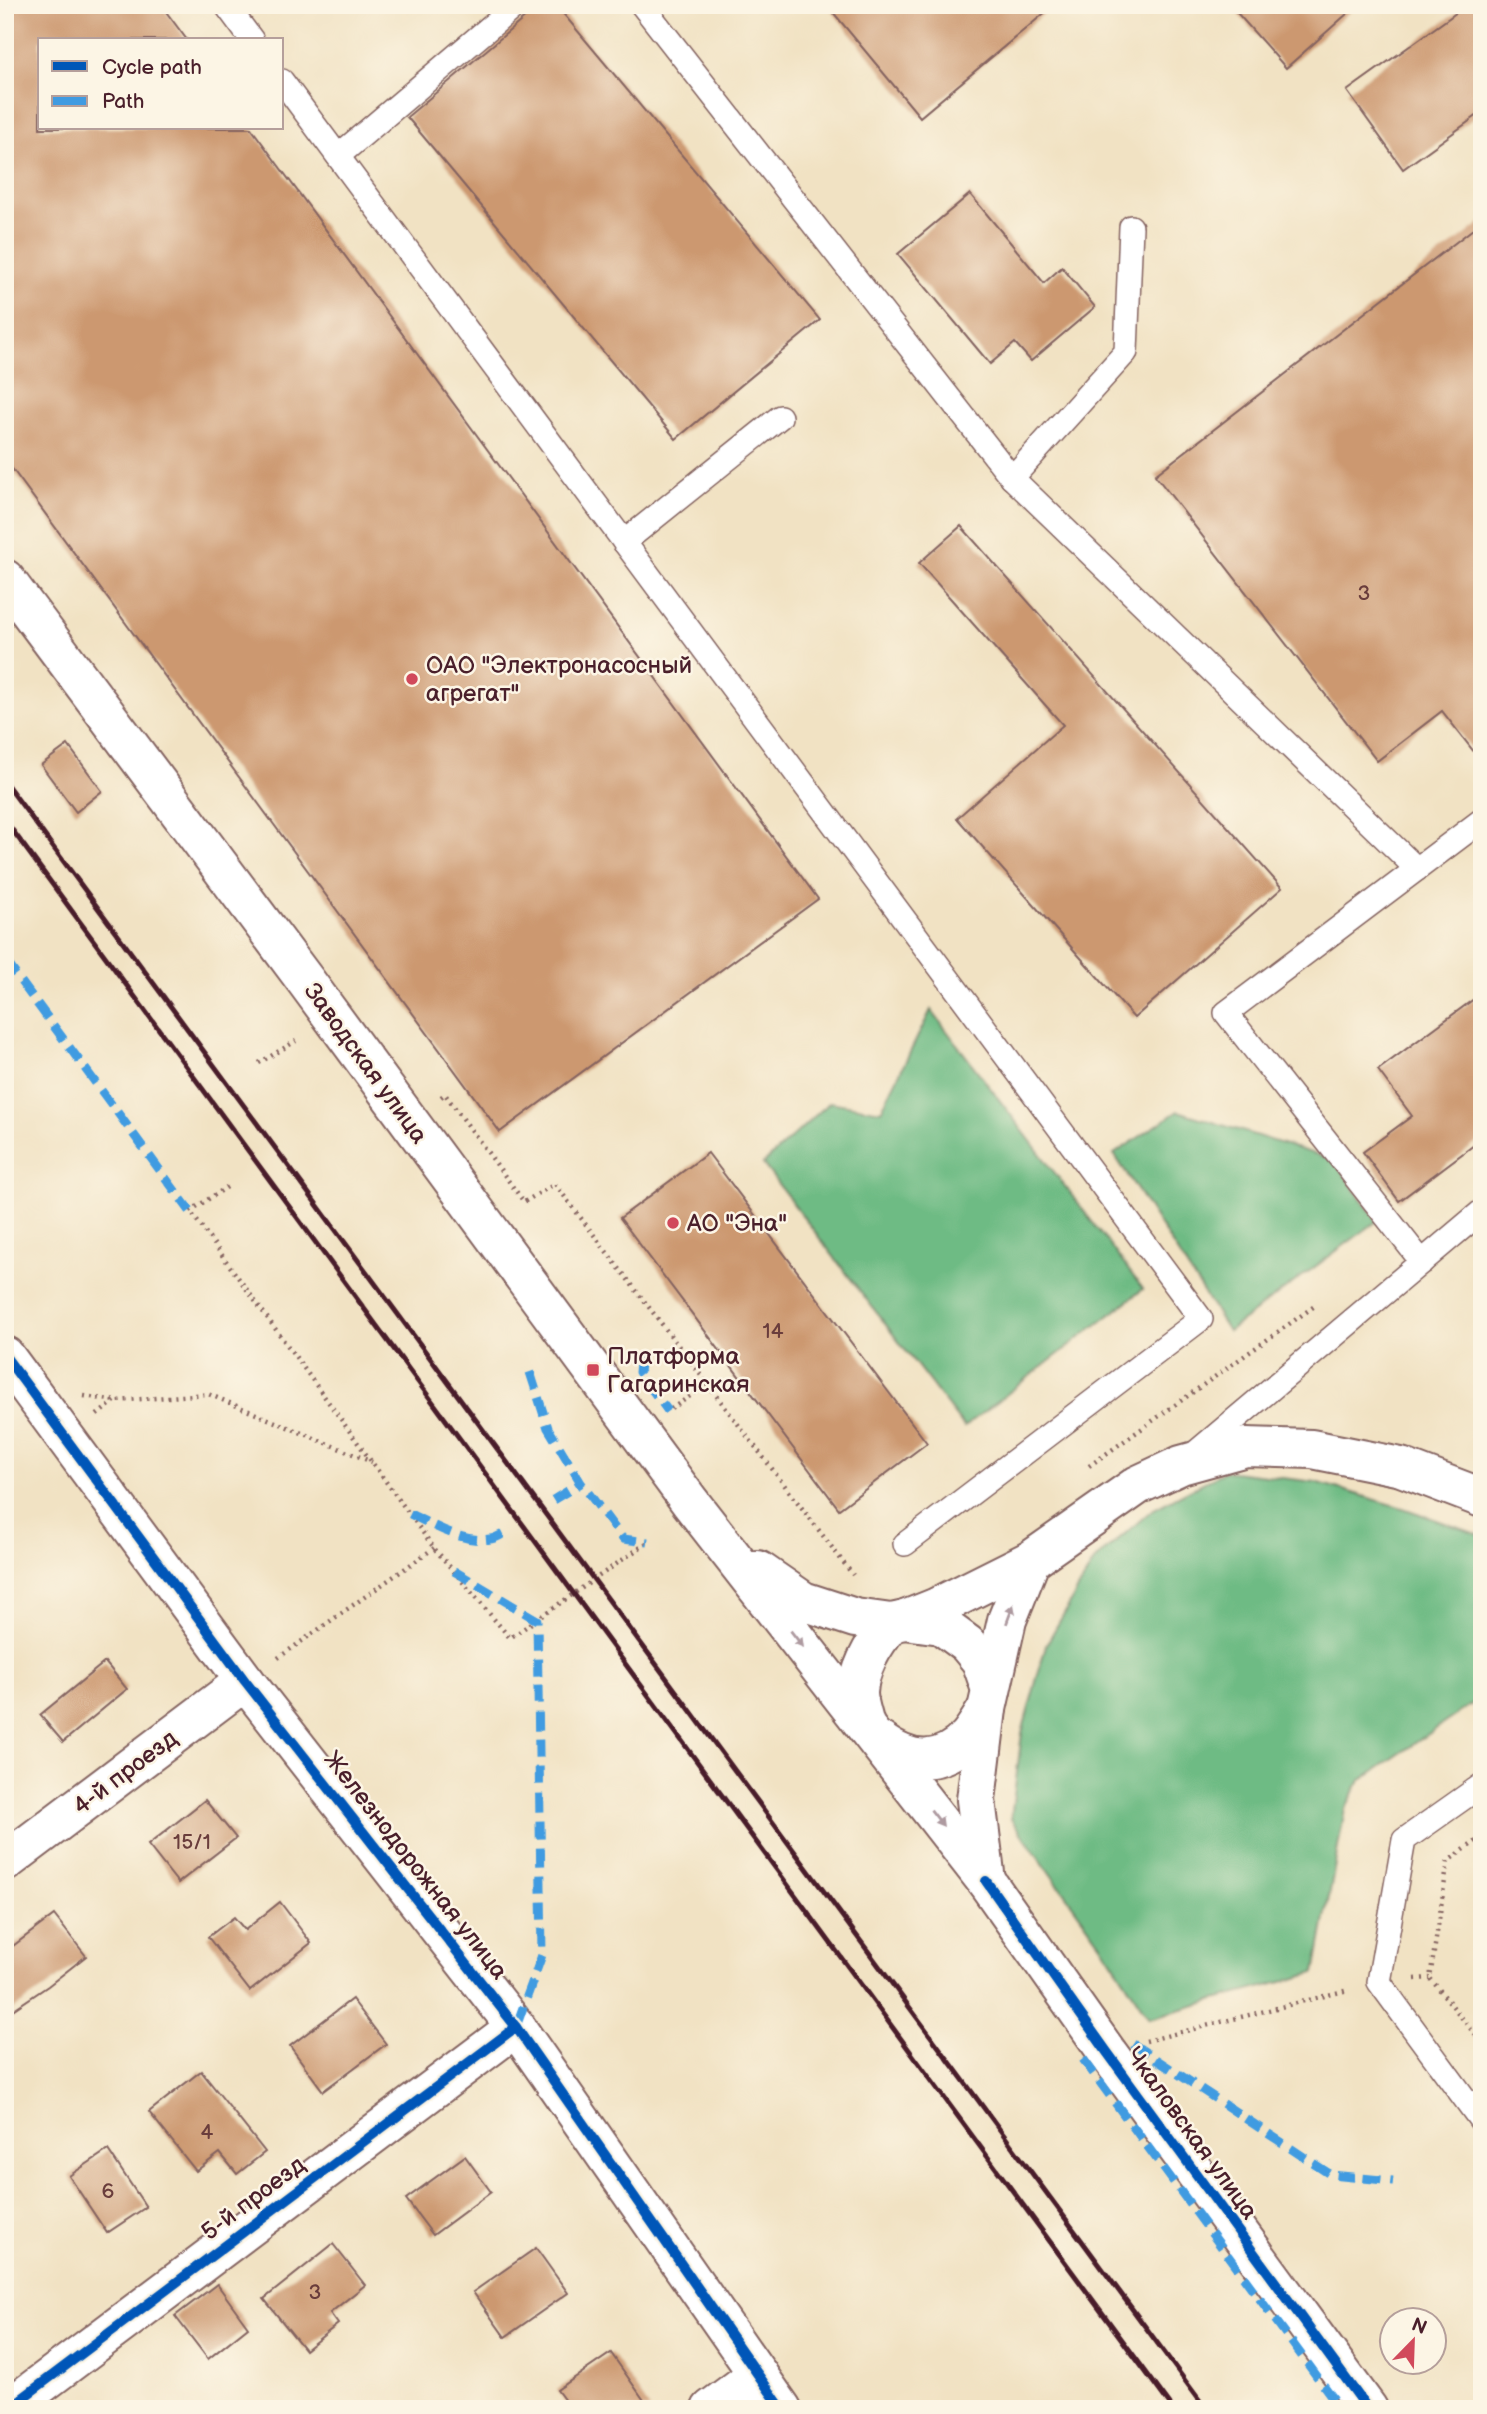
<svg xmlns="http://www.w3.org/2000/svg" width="1487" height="2414" font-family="'Balsamiq Sans',sans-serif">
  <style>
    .forest { fill: #6ebb84; stroke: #5c6d58; stroke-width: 2 }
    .building { fill: #cc9870 }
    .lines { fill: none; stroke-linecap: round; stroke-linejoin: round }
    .service-casing { stroke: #846360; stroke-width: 26 }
    .minor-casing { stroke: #846360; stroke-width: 42 }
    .tertiary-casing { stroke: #846360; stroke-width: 42 }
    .secondary-casing { stroke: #846360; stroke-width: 42 }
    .path { stroke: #846360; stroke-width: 4.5; stroke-dasharray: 2 5; stroke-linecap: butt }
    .service { stroke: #fff; stroke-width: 23 }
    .minor { stroke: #fff; stroke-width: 38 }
    .tertiary { stroke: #fff; stroke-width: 38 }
    .secondary { stroke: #fff; stroke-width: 38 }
    .rail { stroke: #4a1f2b; stroke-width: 5 }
    .quiet { stroke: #409be1; stroke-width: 9; stroke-dasharray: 18 9; stroke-linecap: butt }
    .cycleway-casing { stroke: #fcf5e5; stroke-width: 15 }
    .cycleway { stroke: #0057b8; stroke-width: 10 }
    .oneway { fill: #ae9aa0 }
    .poi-dot { fill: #d1495b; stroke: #fcf5e5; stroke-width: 2.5 }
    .labels { text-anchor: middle; stroke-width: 5; stroke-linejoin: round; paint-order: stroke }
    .number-label { font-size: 21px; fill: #6a3d3c }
    .poi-label { font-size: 24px; fill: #4a1f2b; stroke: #fcf5e5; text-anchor: start }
    .street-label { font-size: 24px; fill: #4a1f2b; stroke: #fcf5e5 }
  </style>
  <rect width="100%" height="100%" fill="#fcf5e5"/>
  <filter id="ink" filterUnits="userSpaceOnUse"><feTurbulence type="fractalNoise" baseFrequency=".0143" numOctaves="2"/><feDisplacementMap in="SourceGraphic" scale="14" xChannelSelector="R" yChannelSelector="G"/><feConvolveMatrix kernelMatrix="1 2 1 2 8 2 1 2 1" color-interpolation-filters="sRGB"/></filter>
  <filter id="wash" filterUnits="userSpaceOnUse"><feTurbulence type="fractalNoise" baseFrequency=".00686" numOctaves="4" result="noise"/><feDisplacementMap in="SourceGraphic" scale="28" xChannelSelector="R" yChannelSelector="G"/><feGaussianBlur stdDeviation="1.57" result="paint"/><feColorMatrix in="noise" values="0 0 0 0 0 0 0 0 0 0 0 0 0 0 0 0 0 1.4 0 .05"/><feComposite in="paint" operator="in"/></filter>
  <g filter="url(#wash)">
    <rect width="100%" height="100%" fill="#f1e2c3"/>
    <!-- forest -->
    <g class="forest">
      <polygon points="931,1010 1143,1289 964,1427 763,1164 830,1102 881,1111"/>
      <polygon points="1178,1111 1334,1160 1377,1221 1228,1331 1114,1154"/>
      <polygon points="1225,1471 1316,1482 1403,1508 1482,1536 1482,1697 1360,1781 1345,1809 1315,1973 1149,2018 1101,1944 1011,1819 1022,1733 1046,1645 1095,1560 1152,1510"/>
    </g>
    <g id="blocks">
      <!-- building -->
      <g class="building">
        <polygon points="5,5 161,5 187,40 40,40 40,128 251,128 818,899 500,1132 5,459"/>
        <polygon points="540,5 556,5 820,320 676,439 407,117"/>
        <polygon points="827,5 1054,5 920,117"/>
        <polygon points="1230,5 1357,5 1286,68"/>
        <polygon points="1467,5 1482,5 1482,112 1403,169 1347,91"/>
        <polygon points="970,194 1044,283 1062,267 1095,307 1031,361 1015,343 990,364 898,254"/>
        <polygon points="1482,222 1482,762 1442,711 1377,761 1155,475"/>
        <polygon points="961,526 1282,888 1134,1018 957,818 1063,725 919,563"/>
        <polygon points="68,745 102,791 76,812 41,765"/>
        <polygon points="1482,993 1482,1139 1399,1201 1363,1152 1412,1116 1378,1070"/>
        <polygon points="708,1153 927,1443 839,1509 620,1218"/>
        <polygon points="105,1662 127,1689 63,1742 40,1715"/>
        <polygon points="205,1800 236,1838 178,1883 148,1845"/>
        <polygon points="280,1902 311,1943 250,1991 208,1937 234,1917 245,1930"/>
        <polygon points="54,1915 86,1956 48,1986 5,2015 5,1952"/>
        <polygon points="352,1999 386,2044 323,2091 290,2046"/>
        <polygon points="201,2071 265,2152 237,2174 220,2153 196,2171 149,2112"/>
        <polygon points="108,2150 146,2207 107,2233 69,2176"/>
        <polygon points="465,2156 491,2192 433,2235 406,2199"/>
        <polygon points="333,2244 365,2285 330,2313 338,2324 305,2350 264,2299"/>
        <polygon points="536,2248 568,2293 505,2337 473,2292"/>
        <polygon points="217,2284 248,2327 208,2359 175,2316"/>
        <polygon points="611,2353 650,2409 571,2409 557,2390"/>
      </g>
    </g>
  </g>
  <g filter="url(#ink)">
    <use href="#blocks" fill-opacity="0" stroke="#846360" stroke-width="2"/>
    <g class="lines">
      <!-- service casing -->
      <g class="service-casing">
        <g id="service">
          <polyline points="226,5 252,40"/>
          <polyline points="642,5 1012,478 1417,869"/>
          <polyline points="282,81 1201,1319 905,1544"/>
          <polyline points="338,156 516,5"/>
          <polyline points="1012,478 1126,352 1131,227"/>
          <polyline points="624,542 780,417"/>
          <polyline points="1422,1262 1226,1013 1482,820"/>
          <polyline points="1194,1454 1482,1211"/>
          <polyline points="1482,1785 1404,1840 1379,1982 1482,2122"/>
        </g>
      </g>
      <!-- minor casing -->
      <g class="minor-casing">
        <g id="minor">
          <polyline points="5,1356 245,1681 516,2027 782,2409"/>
          <polyline points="5,1862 245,1681"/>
          <polyline points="16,2403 516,2027"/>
          <polyline points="711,2409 758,2374"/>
        </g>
      </g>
      <!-- tertiary casing -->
      <g class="tertiary-casing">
        <polyline id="tertiary" points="986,1881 1107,2052 1368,2409"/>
      </g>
      <!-- secondary casing -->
      <g class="secondary-casing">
        <g id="secondary">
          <polyline points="5,579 305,980 690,1502 986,1881 976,1800 987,1709 1007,1620 1031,1560"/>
          <polyline points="758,1570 803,1601 855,1618 891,1623 905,1620 935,1608 1031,1560 1138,1485 1181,1465 1246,1447 1312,1449 1401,1467 1482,1498"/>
          <polyline points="905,1620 941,1625 967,1644 981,1661 991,1690"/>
          <path d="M865,1726C863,1716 858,1703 858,1693C859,1667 875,1642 891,1623"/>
          <path d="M880,1741C911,1764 940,1766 968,1737C975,1729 981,1718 987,1709"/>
        </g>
      </g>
      <!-- path -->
      <g class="path">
        <polyline points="259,1063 296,1041"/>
        <polyline points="441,1097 445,1094 524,1202 555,1184 853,1575"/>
        <polyline points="227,1187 190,1211 434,1548 510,1638 648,1542"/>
        <polyline points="84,1396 116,1401 208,1394 372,1462"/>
        <polyline points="671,1409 708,1384"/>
        <polyline points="97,1415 115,1401"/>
        <polyline points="1089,1466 1316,1305"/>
        <polyline points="278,1658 434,1548"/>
        <polyline points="1482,1837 1448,1861 1430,1978 1482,2043"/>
        <polyline points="1415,1979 1430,1978"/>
        <polyline points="1146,2041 1348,1990"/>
      </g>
      <!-- service -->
      <use href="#service" class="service"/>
      <!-- minor -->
      <use href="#minor" class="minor"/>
      <!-- tertiary -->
      <use href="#tertiary" class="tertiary"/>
      <!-- secondary -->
      <use href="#secondary" class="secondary"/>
      <!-- rail -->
      <g class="rail">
        <polyline points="5,782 1206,2409"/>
        <polyline points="5,820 1173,2409"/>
      </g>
      <!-- quiet -->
      <g class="quiet">
        <polyline points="5,960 190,1211"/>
        <polyline points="641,1357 639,1372 668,1411"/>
        <polyline points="530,1372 548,1428 581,1483 623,1539 648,1542"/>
        <polyline points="553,1500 581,1483"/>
        <path d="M410,1514C431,1524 465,1544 490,1539C495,1539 500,1535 505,1533"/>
        <polyline points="454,1571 537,1620 542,1955 516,2027"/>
        <polyline points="1133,2044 1331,2175 1393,2181"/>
        <polyline points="1083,2059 1341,2409"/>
      </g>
      <!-- cycleway casing -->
      <g class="cycleway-casing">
        <g id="cycleway">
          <polyline points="5,1356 245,1681 516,2027 782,2409"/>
          <polyline points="986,1881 1107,2052 1368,2409"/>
          <polyline points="16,2403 516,2027"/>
        </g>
      </g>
      <!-- cycleway -->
      <use href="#cycleway" class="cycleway"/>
    </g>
    <!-- one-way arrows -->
    <defs><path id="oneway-solid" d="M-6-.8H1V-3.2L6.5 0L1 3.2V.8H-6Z" transform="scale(1.75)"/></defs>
    <g class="oneway">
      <use href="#oneway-solid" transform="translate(1010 1614) rotate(-70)"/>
      <use href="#oneway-solid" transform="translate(797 1639) rotate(52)"/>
      <use href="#oneway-solid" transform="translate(937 1818) rotate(52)"/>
    </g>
  </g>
  <!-- markers -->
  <g class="poi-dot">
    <circle cx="412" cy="679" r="7"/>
    <circle cx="673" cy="1223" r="7"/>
    <rect x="586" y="1363" width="14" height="14" rx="3.5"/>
  </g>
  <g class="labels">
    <!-- number labels -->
    <g class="number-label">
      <text x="1364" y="600">3</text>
      <text x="773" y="1338">14</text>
      <text x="192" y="1849">15/1</text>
      <text x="207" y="2139">4</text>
      <text x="108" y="2198">6</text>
      <text x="315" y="2299">3</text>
    </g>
    <!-- poi labels -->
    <g class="poi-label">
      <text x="426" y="673">ОАО "Электронасосный<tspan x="426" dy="28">агрегат"</tspan></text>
      <text x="687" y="1231">АО "Эна"</text>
      <text x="607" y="1364">Платформа<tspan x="607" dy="28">Гагаринская</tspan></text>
    </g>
    <!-- street labels -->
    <g class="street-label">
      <text transform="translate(366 1063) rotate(54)" y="8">Заводская улица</text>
      <text transform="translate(125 1772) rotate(-37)" y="8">4-й проезд</text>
      <text transform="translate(416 1865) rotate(52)" y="8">Железнодорожная улица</text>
      <text transform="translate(1192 2133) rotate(54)" y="8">Чкаловская улица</text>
      <text transform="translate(253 2198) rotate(-37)" y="8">5-й проезд</text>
    </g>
  </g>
  <!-- margin -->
  <rect width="1487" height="2414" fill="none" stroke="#fcf5e5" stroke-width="28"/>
  <!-- legend -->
  <rect x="38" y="38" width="245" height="91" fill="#fcf5e5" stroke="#b59f9b" stroke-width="2"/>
  <rect x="52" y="61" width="35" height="10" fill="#0057b8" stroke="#b59f9b" stroke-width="2"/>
  <text x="102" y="74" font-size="21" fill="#4a1f2b">Cycle path</text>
  <rect x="52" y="96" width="35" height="10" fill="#409be1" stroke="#b59f9b" stroke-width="2"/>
  <text x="102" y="108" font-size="21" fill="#4a1f2b">Path</text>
  <!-- north arrow -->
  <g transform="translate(1413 2341) rotate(23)"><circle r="33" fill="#fcf5e5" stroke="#b59f9b" stroke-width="2"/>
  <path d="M0-5L12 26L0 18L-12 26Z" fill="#d1495b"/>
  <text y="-10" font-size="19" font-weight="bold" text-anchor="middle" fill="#4a1f2b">N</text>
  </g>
</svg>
